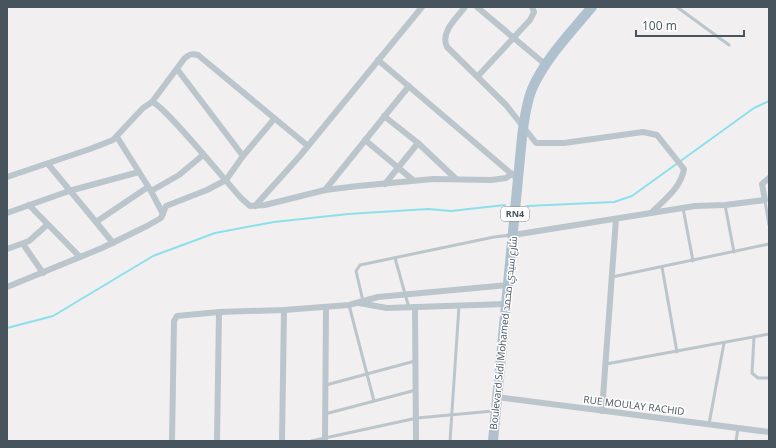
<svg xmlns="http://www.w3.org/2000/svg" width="776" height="448" font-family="'Open Sans',Cairo,sans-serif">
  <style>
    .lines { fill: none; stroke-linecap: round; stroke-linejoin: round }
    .stream { stroke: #8be0ec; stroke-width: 2 }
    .service { stroke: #bbc5cc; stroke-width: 3 }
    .minor { stroke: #bbc5cc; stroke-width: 6 }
    .primary { stroke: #afc1ce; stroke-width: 10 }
    .labels { text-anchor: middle; stroke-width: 3; stroke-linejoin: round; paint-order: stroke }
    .shield { fill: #fff; stroke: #7e878e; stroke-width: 1 }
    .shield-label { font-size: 9px; font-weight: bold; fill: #47545d }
    .street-label { font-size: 10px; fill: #47545d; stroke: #fff }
  </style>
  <rect width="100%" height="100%" fill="#f2eff0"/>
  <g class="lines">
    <!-- stream -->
    <g class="stream">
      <polyline points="527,206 614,202 632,196 754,108 769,101"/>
      <polyline points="7,328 53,316 153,256 215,233 274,222 348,214 428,209 451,211 505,205"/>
    </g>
    <!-- service -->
    <g class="service">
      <polyline points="677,7 729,45"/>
      <polyline points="765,201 769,225"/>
      <polyline points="725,205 734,252"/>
      <polyline points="683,208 693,261"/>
      <polyline points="395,258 409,308"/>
      <polyline points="662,267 677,352"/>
      <polyline points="612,277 769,244"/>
      <polyline points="363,301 356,271 360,265 494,237 511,235"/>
      <polyline points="349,305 374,401"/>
      <polyline points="754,337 752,373 758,378 769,378"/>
      <polyline points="606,364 769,334"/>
      <polyline points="326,385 415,361"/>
      <polyline points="325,414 416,390"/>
      <polyline points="709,424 724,343"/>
      <polyline points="311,441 417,418 493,411"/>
      <polyline points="450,441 459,306"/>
      <polyline points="736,441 738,428"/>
    </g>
    <!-- minor -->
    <g class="minor">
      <path d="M465,7C456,19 440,32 447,47L506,105L536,143H564L643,132L657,135L684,169C681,188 664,200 651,213"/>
      <polyline points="477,7 546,65"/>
      <polyline points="378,60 514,176"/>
      <polyline points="177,69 243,156"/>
      <polyline points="478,76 530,20 534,12 532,7"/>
      <path d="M152,102L184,59C188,55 191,53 198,55L308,146"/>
      <polyline points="384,116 418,143 385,184"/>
      <polyline points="117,137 151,191 179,175 203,155"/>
      <polyline points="365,140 413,180"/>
      <polyline points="418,143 455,178"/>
      <polyline points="48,164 96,222"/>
      <path d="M7,177L90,149L113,140L143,108L152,102C164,105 228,184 241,198L250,206L265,205L325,190L358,186L433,179L491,180L506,178L512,174"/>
      <polyline points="325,190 409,86"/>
      <polyline points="151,191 163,214"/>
      <polyline points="29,205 80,257"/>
      <polyline points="255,206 299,157 422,7"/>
      <polyline points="7,213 69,191 139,172"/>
      <polyline points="513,235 695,206 725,205 765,200 762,184 769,178"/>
      <polyline points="113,243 96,222 148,187"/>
      <polyline points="23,244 43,273"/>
      <polyline points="7,249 29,241 47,225"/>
      <polyline points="7,287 102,248 147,226 161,218 166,206 207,190 226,180 243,156 274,119"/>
      <polyline points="359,303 387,308 506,304"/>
      <polyline points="415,307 416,441"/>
      <polyline points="497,397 769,432"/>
      <polyline points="602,411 616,219"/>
      <polyline points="172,441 174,321 177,316 219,312 284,310 349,305 378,297 508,285"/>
      <polyline points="217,441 219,312"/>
      <polyline points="282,441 284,310"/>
      <polyline points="325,441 326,307"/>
    </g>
    <!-- primary -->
    <path class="primary" d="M493,441L522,137C524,120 526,104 532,89C545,59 571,32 592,7"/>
  </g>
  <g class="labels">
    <!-- shield labels -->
    <rect class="shield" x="501" y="207" width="28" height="14" rx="3"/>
    <g class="shield-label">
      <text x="515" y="217">RN4</text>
    </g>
    <!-- street labels -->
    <g class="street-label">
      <text transform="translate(503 333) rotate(-84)" y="4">Boulevard Sidi Mohamed شارع سيدي محمد</text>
      <text transform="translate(634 405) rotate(7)" y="4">RUE MOULAY RACHID</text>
    </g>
  </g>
  <!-- border -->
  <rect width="776" height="448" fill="none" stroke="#47545d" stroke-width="16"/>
  <!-- scale -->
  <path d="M636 30v6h108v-6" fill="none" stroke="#47545d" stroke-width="2"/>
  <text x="642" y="30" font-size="12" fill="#47545d" stroke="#ffffff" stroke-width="3" paint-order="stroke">100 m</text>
</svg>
